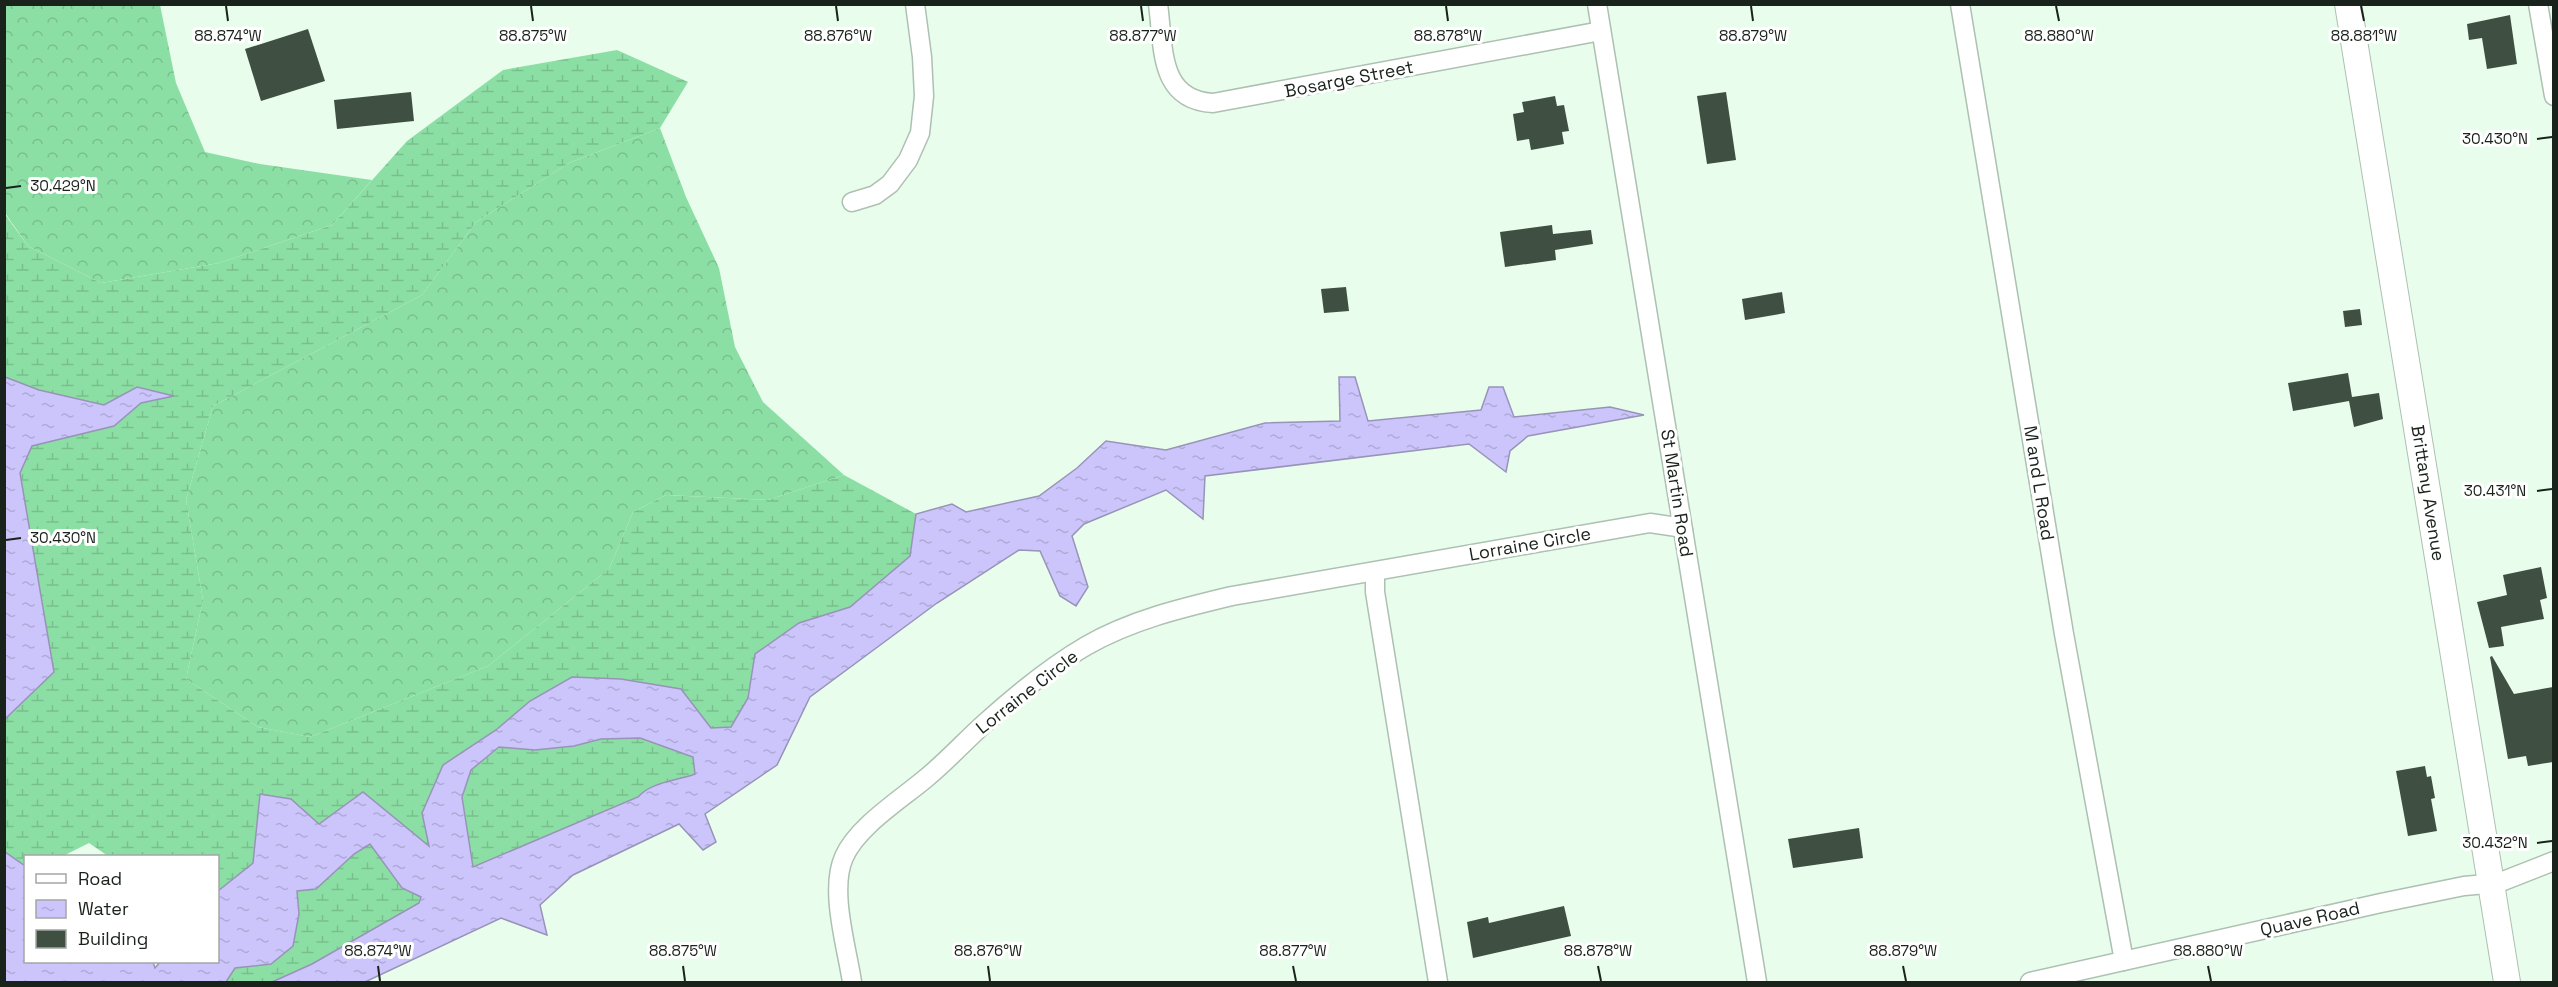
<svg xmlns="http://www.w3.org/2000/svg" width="2558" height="987" font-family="'Space Grotesk',sans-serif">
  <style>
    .forest { fill: url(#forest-crowns) }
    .wetland { fill: url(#wetland-marsh) }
    .water { fill: url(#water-ripples); stroke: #9794b8; stroke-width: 1.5; fill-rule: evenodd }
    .building { fill: #3f5043 }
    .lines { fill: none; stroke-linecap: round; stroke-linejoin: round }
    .street-casing { stroke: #adc0b1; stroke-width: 21 }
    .secondary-casing { stroke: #adc0b1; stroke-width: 28 }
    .street { stroke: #fff; stroke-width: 18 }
    .secondary { stroke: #fff; stroke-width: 26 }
    .ticks { fill: none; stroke: #1a221c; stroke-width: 2 }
    .labels { text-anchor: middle; stroke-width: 6; stroke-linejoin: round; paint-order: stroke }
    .street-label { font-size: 18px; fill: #1a221c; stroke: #fff }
    .ticks-label { font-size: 15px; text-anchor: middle; fill: #1a221c; stroke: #fff; stroke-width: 6; stroke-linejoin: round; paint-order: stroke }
  </style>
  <defs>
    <pattern id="forest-crowns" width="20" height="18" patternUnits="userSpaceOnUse" patternTransform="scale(1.5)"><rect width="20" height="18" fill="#8cdfa4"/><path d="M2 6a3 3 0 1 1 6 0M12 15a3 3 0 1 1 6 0" fill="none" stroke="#78bf8d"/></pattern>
    <pattern id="wetland-marsh" width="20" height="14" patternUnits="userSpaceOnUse" patternTransform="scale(1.5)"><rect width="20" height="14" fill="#8cdfa4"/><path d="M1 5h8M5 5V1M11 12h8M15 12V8" fill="none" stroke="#78bf8d"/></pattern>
    <pattern id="water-ripples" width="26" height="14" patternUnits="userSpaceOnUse" patternTransform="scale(1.5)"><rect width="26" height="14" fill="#ccc5fb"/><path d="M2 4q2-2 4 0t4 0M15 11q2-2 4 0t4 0" fill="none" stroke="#afa9d7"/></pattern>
  </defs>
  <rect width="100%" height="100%" fill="#e9fded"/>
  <!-- forest -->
  <g class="forest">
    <polygon points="4,5 160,5 176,83 205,152 260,164 372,180 332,225 219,263 101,283 28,246 5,213"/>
    <polygon points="660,128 686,197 719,268 735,347 763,402 844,475 768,500 666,495 633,512 609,569 488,666 310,737 258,727 186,679 203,600 186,500 213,406 422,295 476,222 569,163"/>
  </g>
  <!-- wetland -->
  <g class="wetland">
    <polygon points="617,50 688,82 660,128 569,163 476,222 422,295 213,406 186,500 203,600 186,679 258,727 310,737 488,666 609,569 633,512 666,495 768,500 844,475 916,514 910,556 850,607 799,623 755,654 748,698 731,727 711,729 681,689 572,677 530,701 497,730 443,765 429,847 319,824 291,799 260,794 253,863 218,891 218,856 108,856 89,843 63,856 26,856 25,866 5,852 5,719 54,672 20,473 32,446 114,426 141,403 172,396 137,387 104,405 39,390 5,377 4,213 28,246 101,283 219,263 332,225 407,141 503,70"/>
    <path d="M640,738L693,757L695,774C677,780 651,783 639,797L473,868L462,797L471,770L500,747L535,750L574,746L601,739Z"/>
    <polygon points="370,844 402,888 421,897 419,903 312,964 272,982 226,982 235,968 271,964 299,914 297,891 316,889 354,854"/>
  </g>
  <!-- water -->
  <g class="water">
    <polygon points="5,377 39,390 104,405 137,387 174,396 141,403 114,426 32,446 20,473 54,672 5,719"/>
    <path d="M1339,377H1355L1368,421L1481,410L1489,387H1503L1514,417L1610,407L1644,415L1528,436L1510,451L1506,472L1469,444L1205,476L1203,519L1166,490L1084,524L1072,536L1088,587L1076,606L1060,596L1040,551L1019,550L937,603L810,697L777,765L705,814L716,842L703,850L679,824L573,875L540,905L547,935L501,918L365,982H272L312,964L419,903L421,897L402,888L370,844L354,854L316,889L297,891L299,914L293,946L271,964L235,968L226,982H5V852L25,866L26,962H153L155,968L160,962H218V891L253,863L260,794L291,799L319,824L363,792L429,846L422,813L443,765L496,730L530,701L572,677L621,679L681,689L711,728L731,727L748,698L755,654L799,623L850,607L910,556L916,514L952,504L966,512L1039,496L1077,468L1106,441L1166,450L1265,423L1340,421ZM640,738L693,757L695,774C676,781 651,782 638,797L473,867L462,797L471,770L499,747L535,750L574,746L601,739Z"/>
  </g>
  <!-- building -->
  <g class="building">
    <polygon points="2510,15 2517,64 2487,69 2482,38 2469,40 2467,24"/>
    <polygon points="308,29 325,81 261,101 245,49"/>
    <polygon points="411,92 414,121 337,129 334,100"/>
    <polygon points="1726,92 1736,160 1707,164 1697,96"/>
    <polygon points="1555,96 1557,106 1564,105 1569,131 1562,132 1564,144 1531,150 1529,139 1517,141 1513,114 1524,112 1522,102"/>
    <polygon points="1552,225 1553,234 1591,230 1593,244 1555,250 1556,260 1505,267 1500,232"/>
    <polygon points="1346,287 1349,311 1324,313 1321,289"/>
    <polygon points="1782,292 1785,313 1745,320 1742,299"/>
    <polygon points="2360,309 2362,325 2345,327 2343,311"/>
    <polygon points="2348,373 2352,397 2379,393 2383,419 2354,427 2349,401 2293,411 2288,383"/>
    <polygon points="2541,567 2547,598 2540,600 2544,619 2501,627 2504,646 2489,648 2477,602 2507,595 2503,575"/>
    <polygon points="2492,656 2514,694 2553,687 2553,762 2528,766 2526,756 2508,759 2490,657"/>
    <polygon points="2425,766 2427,777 2431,776 2435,798 2431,799 2437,831 2408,836 2396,771"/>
    <polygon points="1859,828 1863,858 1793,868 1788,839"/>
    <polygon points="1564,906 1571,936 1473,958 1467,922 1488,917 1489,923"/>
  </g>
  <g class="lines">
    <!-- street casing -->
    <g class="street-casing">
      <g id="street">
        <path d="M1158,4C1164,47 1158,100 1213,103L1601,31"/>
        <polyline points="1597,4 1757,982"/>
        <polyline points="1960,4 2064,634 2124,961"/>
        <polyline points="2538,4 2554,96"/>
        <polyline points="852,202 875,195 890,184 908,160 920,133 924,96 922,57 915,4"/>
        <polyline points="1375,572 1375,592 1438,982"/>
        <path d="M852,982C847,948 829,890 844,857C857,827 900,800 925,779C946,762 965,741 985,723C1016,695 1050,667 1086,646C1131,620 1182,608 1232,596L1650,523L1677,527L1683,530"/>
        <polyline points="2030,982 2381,903 2464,886 2498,883 2554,861"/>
      </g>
    </g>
    <!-- secondary casing -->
    <g class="secondary-casing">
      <polyline id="secondary" points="2348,4 2507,982"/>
    </g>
    <!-- street -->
    <use href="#street" class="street"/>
    <!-- secondary -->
    <use href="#secondary" class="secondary"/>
  </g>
  <!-- ticks -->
  <path class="ticks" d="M226,6L228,21M531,6L533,21M836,6L838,21M1141,6L1143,21M1446,6L1448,21M1751,6L1753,21M2056,6L2059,21M2361,6L2364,21M2537,139L2552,137M6,188L21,186M2537,491L2552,489M6,540L21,538M2537,843L2552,841M378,966L380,981M683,966L685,981M988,966L990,981M1293,966L1296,981M1598,966L1601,981M1903,966L1906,981M2208,966L2211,981"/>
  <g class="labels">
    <!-- street labels -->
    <g class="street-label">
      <text transform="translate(1349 79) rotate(-11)" y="6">Bosarge Street</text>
      <text transform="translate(2039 483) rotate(81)" y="6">M and L Road</text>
      <text transform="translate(1677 493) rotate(81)" y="6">St Martin Road</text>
      <text transform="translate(2428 493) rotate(81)" y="6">Brittany Avenue</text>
      <text transform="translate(1530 544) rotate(-10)" y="6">Lorraine Circle</text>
      <text transform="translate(1027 692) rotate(-38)" y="6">Lorraine Circle</text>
      <text transform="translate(2310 919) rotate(-13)" y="6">Quave Road</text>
    </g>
  </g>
  <g class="ticks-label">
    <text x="228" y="41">88.874°W</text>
    <text x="533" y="41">88.875°W</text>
    <text x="838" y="41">88.876°W</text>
    <text x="1143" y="41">88.877°W</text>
    <text x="1448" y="41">88.878°W</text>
    <text x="1753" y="41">88.879°W</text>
    <text x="2059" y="41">88.880°W</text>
    <text x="2364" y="41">88.881°W</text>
    <text x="2495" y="144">30.430°N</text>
    <text x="63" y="191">30.429°N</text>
    <text x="2495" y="496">30.431°N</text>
    <text x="63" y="543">30.430°N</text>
    <text x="2495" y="848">30.432°N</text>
    <text x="378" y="956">88.874°W</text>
    <text x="683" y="956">88.875°W</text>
    <text x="988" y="956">88.876°W</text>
    <text x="1293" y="956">88.877°W</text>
    <text x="1598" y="956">88.878°W</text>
    <text x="1903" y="956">88.879°W</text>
    <text x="2208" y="956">88.880°W</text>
  </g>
  <!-- border -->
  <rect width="2558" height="987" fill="none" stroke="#1a221c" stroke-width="12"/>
  <!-- legend -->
  <rect x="24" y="855" width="195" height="108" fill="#ffffff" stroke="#a3a7a4" stroke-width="1.5"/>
  <rect x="36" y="874" width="30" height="9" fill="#ffffff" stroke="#a3a7a4" stroke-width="1.5"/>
  <text x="78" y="885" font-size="18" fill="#1a221c">Road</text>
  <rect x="36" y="900" width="30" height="18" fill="url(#water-ripples)" stroke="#a3a7a4" stroke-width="1.5"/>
  <text x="78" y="915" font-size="18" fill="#1a221c">Water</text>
  <rect x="36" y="930" width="30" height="18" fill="#3f5043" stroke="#a3a7a4" stroke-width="1.5"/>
  <text x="78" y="945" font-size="18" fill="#1a221c">Building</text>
</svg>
